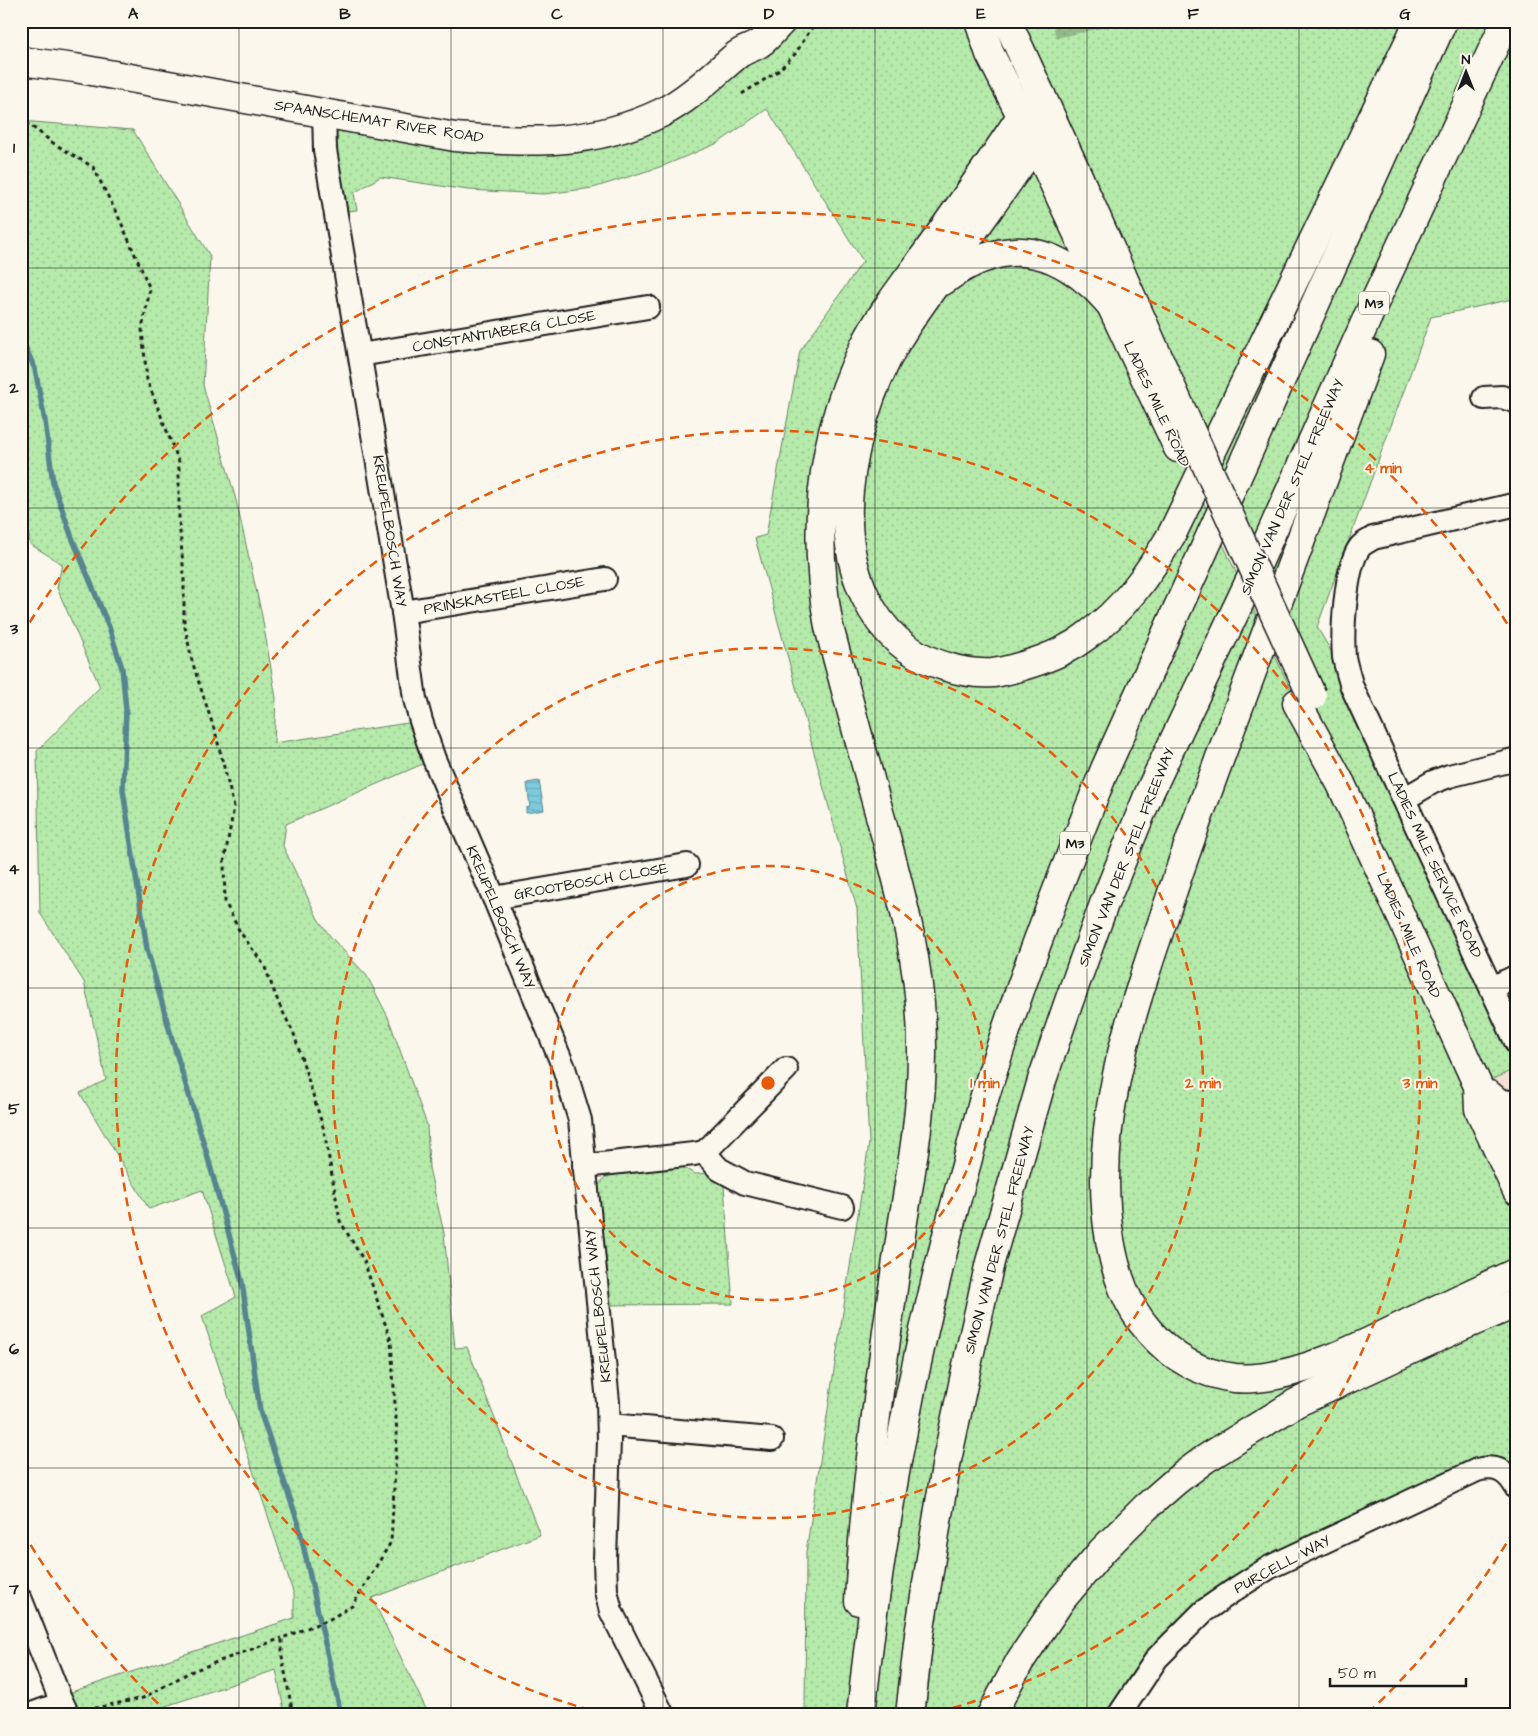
<svg xmlns="http://www.w3.org/2000/svg" width="1538" height="1736" font-family="'Architects Daughter',sans-serif">
  <style>
    .built { fill: #f3dfd6 }
    .grass { fill: url(#grass-dots); stroke: #688364 }
    .water { fill: url(#water-rules); stroke: #578590 }
    .shadow { fill: #0003 }
    .lines { fill: none; stroke-linecap: round; stroke-linejoin: round }
    .stream { stroke: #578590; stroke-width: 5.5 }
    .building { fill: #e1a7a1; stroke: #1c1c1c }
    .minor-casing { stroke: #1c1c1c; stroke-width: 26 }
    .major-casing { stroke: #1c1c1c; stroke-width: 31 }
    .highway-casing { stroke: #1c1c1c; stroke-width: 31 }
    .path { stroke: #1c1c1c; stroke-width: 3; stroke-dasharray: 4 4; stroke-linecap: butt }
    .minor { stroke: #fbf7ec; stroke-width: 22 }
    .major { stroke: #fbf7ec; stroke-width: 28 }
    .highway { stroke: #fbf7ec; stroke-width: 28 }
    .major-bridge-casing { stroke: #1c1c1c; stroke-width: 31; stroke-linecap: butt }
    .major-bridge { stroke: #fbf7ec; stroke-width: 28 }
    .grid { fill: none; stroke: #1c1c1c; stroke-width: 1; stroke-opacity: 0.55 }
    .ring { fill: none; stroke: #e8590c; stroke-width: 2.5; stroke-dasharray: 9 6 }
    .labels { text-anchor: middle; stroke-width: 4; stroke-linejoin: round; paint-order: stroke }
    .shield { fill: #fbf7ec; stroke: #5f5e5a; stroke-width: 1 }
    .shield-label { font-size: 14px; font-weight: bold; fill: #1c1c1c }
    .street-label { font-size: 15px; fill: #1c1c1c; stroke: #fbf7ec }
    .centre { fill: #e8590c; stroke: #fbf7ec; stroke-width: 2.5 }
    .ring-label { font-size: 15px; text-anchor: middle; font-weight: bold; fill: #e8590c; stroke: #fbf7ec; stroke-width: 4; stroke-linejoin: round; paint-order: stroke }
    .neatline { fill: none; stroke: #1c1c1c; stroke-width: 2 }
    .grid-label { font-size: 16px; text-anchor: middle; font-weight: bold; fill: #1c1c1c }
  </style>
  <defs>
    <pattern id="grass-dots" width="8" height="8" patternUnits="userSpaceOnUse" patternTransform="scale(1.25)"><rect width="8" height="8" fill="#b5eaab"/><path d="M2 2h.1M6 6h.1" fill="none" stroke="#9bc893" stroke-width="1.8" stroke-linecap="round"/></pattern>
    <pattern id="water-rules" width="6" height="5" patternUnits="userSpaceOnUse" patternTransform="scale(1.25)"><rect width="6" height="5" fill="#7ecbdd"/><path d="M0 2.5h6" fill="none" stroke="#6caebd"/></pattern>
  </defs>
  <rect width="100%" height="100%" fill="#fbf7ec"/>
  <filter id="ink" filterUnits="userSpaceOnUse"><feTurbulence type="fractalNoise" baseFrequency=".02" numOctaves="2"/><feDisplacementMap in="SourceGraphic" scale="10" xChannelSelector="R" yChannelSelector="G"/><feConvolveMatrix kernelMatrix="1 2 1 2 8 2 1 2 1" color-interpolation-filters="sRGB"/></filter>
  <g filter="url(#ink)">
    <!-- built -->
    <polygon class="built" points="1517,1068 1517,1142 1478,1086"/>
    <!-- grass -->
    <g class="grass">
      <polygon points="782,21 979,21 1297,703 1340,780 1312,696 1007,21 1517,21 1517,298 1431,317 1317,627 1352,687 1517,1044 1517,1068 1478,1086 1517,1142 1517,1489 1496,1468 1237,1588 1119,1715 805,1715 806,1552 869,1143 857,909 755,538 766,535 800,351 863,261 767,109 718,143 663,166 593,188 544,194 468,190 380,177 354,193 357,210 337,212 324,113 455,137 627,126"/>
      <polygon points="21,121 133,130 210,256 203,385 236,500 262,616 276,698 274,743 421,721 434,759 286,824 283,846 318,919 330,936 367,976 388,1017 427,1125 429,1168 444,1233 455,1348 467,1347 540,1535 372,1598 429,1715 285,1715 276,1670 138,1715 68,1715 59,1696 294,1618 294,1595 202,1316 236,1297 202,1190 149,1209 80,1093 106,1080 84,982 40,913 37,751 100,687 57,588 62,564 30,544 23,492 21,488"/>
      <polygon points="682,1167 695,1174 713,1173 727,1181 724,1186 733,1304 607,1305 596,1189 605,1177 611,1174"/>
    </g>
    <!-- water -->
    <polygon class="water" points="539,781 544,810 526,813 526,808 530,807 527,783"/>
    <!-- shadow -->
    <polygon class="shadow" points="1052,21 1122,21 1120,24 1056,38"/>
    <g class="lines">
      <!-- stream -->
      <polyline class="stream" points="21,338 35,369 45,421 53,483 71,535 109,627 122,668 126,710 123,790 147,949 172,1039 206,1151 242,1282 260,1411 298,1522 341,1715"/>
    </g>
    <!-- building -->
    <polygon class="building" points="1065,21 1095,21 1067,27"/>
    <g class="lines">
      <!-- minor casing -->
      <g class="minor-casing">
        <g id="minor">
          <polyline points="324,113 325,150 403,612 415,699 421,721 434,759 494,898 564,1068 580,1120 608,1402 609,1440 605,1559 606,1591 611,1611 663,1715"/>
          <polyline points="360,355 648,307"/>
          <polyline points="1484,398 1502,397 1517,402"/>
          <path d="M1517,504L1373,538C1369,541 1363,543 1360,547C1345,567 1342,632 1344,657C1346,667 1349,677 1352,687L1517,1044"/>
          <polyline points="403,612 605,579"/>
          <polyline points="1404,799 1433,782 1449,776 1517,759"/>
          <polyline points="494,898 687,865"/>
          <polyline points="1492,988 1517,976"/>
          <polyline points="1495,1100 1517,1103"/>
          <polyline points="704,1152 719,1169 745,1183 842,1207"/>
          <polyline points="584,1166 694,1154 704,1152 710,1147 786,1069"/>
          <polyline points="609,1425 772,1439"/>
          <polyline points="21,1600 59,1696 68,1715"/>
          <polyline points="29,1715 62,1703"/>
          <path d="M1119,1715L1157,1658L1204,1611L1237,1588L1270,1567L1477,1470C1496,1465 1508,1471 1517,1489"/>
        </g>
      </g>
      <!-- major casing -->
      <g class="major-casing">
        <g id="major">
          <polyline points="979,21 990,54 1035,143 1178,448"/>
          <polyline points="1007,21 1075,169 1189,427"/>
          <path d="M21,61L75,68L455,137C529,143 592,146 661,113C689,99 713,75 737,55C745,49 753,48 760,43C768,38 775,28 782,21"/>
          <polyline points="1297,703 1341,784 1478,1086 1479,1109 1517,1191"/>
          <polyline points="1489,1095 1495,1100 1517,1142"/>
        </g>
      </g>
      <!-- highway casing -->
      <g class="highway-casing">
        <g id="highway">
          <path d="M1052,122L1035,143C1009,181 983,217 957,254C936,284 913,313 895,344C870,388 854,441 849,490C842,563 868,643 944,666C959,671 977,674 993,673C1009,671 1026,665 1041,660C1057,654 1072,647 1085,637C1123,611 1149,573 1172,534L1419,21"/>
          <path d="M943,281C993,244 1039,240 1088,282C1096,288 1103,296 1110,304"/>
          <path d="M1370,354C1329,464 1288,575 1247,685C1220,757 1193,829 1169,902C1133,1009 1090,1125 1110,1240C1116,1274 1126,1305 1149,1331C1171,1357 1201,1374 1235,1378C1290,1383 1364,1345 1412,1321C1447,1305 1482,1288 1517,1272"/>
          <path d="M859,1601C865,1486 881,1373 897,1260C907,1191 922,1122 922,1053C923,972 902,896 881,819C863,755 846,691 829,627C811,529 820,437 864,347C878,318 899,291 918,265C953,216 988,167 1021,116L1041,95"/>
          <path d="M861,1715C879,1535 913,1357 961,1183C971,1150 978,1116 989,1083C1022,977 1063,873 1105,769L1443,21"/>
          <polyline points="910,1715 919,1635 931,1558 947,1460 969,1356 990,1262 1042,1080 1068,1004 1104,904 1150,791 1254,572 1369,314 1506,21"/>
          <polyline points="991,1715 1020,1661 1061,1600 1102,1551 1146,1507 1177,1480 1205,1459 1296,1403 1458,1328 1517,1303"/>
        </g>
      </g>
      <!-- path -->
      <g class="path">
        <polyline points="742,94 778,71 795,54 816,21"/>
        <polyline points="21,116 26,122 53,143 93,167 120,220 150,289 142,329 147,380 179,462 179,521 184,575 184,622 192,661 216,735 234,807 224,862 225,902 240,932 264,965 279,1004 294,1034 324,1130 340,1221 364,1261 391,1341 397,1435 391,1542 352,1606 330,1619 282,1638 282,1656 293,1715"/>
        <polyline points="1510,1453 1517,1449"/>
        <polyline points="86,1710 143,1698 190,1672 282,1638"/>
      </g>
      <!-- minor -->
      <use href="#minor" class="minor"/>
      <!-- major -->
      <use href="#major" class="major"/>
      <!-- highway -->
      <use href="#highway" class="highway"/>
      <!-- major-bridge casing -->
      <g class="major-bridge-casing">
        <polyline id="major-bridge" points="1189,427 1312,696"/>
      </g>
      <!-- major-bridge -->
      <use href="#major-bridge" class="major-bridge"/>
    </g>
  </g>
  <!-- grid -->
  <path class="grid" d="M239,21V1715M451,21V1715M663,21V1715M875,21V1715M1087,21V1715M1299,21V1715M21,268H1517M21,508H1517M21,748H1517M21,988H1517M21,1228H1517M21,1468H1517"/>
  <!-- distance rings -->
  <g class="ring">
    <circle cx="768" cy="1083" r="217"/>
    <circle cx="768" cy="1083" r="435"/>
    <path d="M605 1714A652 652 0 1 1 931 1714"/>
    <path d="M1514 1531A870 870 0 0 1 1367 1714M169 1714A870 870 0 0 1 22 1531M22 635A870 870 0 0 1 1514 635"/>
  </g>
  <g class="labels">
    <!-- shield labels -->
    <g class="shield">
      <rect x="1359" y="291.5" width="30" height="23" rx="4"/>
      <rect x="1060" y="831.5" width="30" height="23" rx="4"/>
    </g>
    <g class="shield-label">
      <text x="1374" y="308">M3</text>
      <text x="1075" y="848">M3</text>
    </g>
    <!-- street labels -->
    <g class="street-label">
      <text transform="translate(379 121) rotate(9)" y="5">SPAANSCHEMAT RIVER ROAD</text>
      <text transform="translate(504 331) rotate(-10)" y="5">CONSTANTIABERG CLOSE</text>
      <text transform="translate(1157 404) rotate(65)" y="5">LADIES MILE ROAD</text>
      <text transform="translate(1292 487) rotate(-66)" y="5">SIMON VAN DER STEL FREEWAY</text>
      <text transform="translate(390 531) rotate(81)" y="5">KREUPELBOSCH WAY</text>
      <text transform="translate(504 595) rotate(-10)" y="5">PRINSKASTEEL CLOSE</text>
      <text transform="translate(1126 857) rotate(-68)" y="5">SIMON VAN DER STEL FREEWAY</text>
      <text transform="translate(1435 865) rotate(65)" y="5">LADIES MILE SERVICE ROAD</text>
      <text transform="translate(591 881) rotate(-10)" y="5">GROOTBOSCH CLOSE</text>
      <text transform="translate(501 917) rotate(67)" y="5">KREUPELBOSCH WAY</text>
      <text transform="translate(1409 935) rotate(66)" y="5">LADIES MILE ROAD</text>
      <text transform="translate(999 1240) rotate(-75)" y="5">SIMON VAN DER STEL FREEWAY</text>
      <text transform="translate(598 1306) rotate(-96)" y="5">KREUPELBOSCH WAY</text>
      <text transform="translate(1282 1564) rotate(-28)" y="5">PURCELL WAY</text>
    </g>
  </g>
  <circle cx="768" cy="1083" r="8" class="centre"/>
  <g class="ring-label">
    <text x="1383" y="473">4 min</text>
    <text x="985" y="1088">1 min</text>
    <text x="1203" y="1088">2 min</text>
    <text x="1420" y="1088">3 min</text>
  </g>
  <!-- margin -->
  <rect width="1538" height="1736" fill="none" stroke="#fbf7ec" stroke-width="55"/>
  <!-- north arrow -->
  <g transform="translate(1466 72)" stroke="#fbf7ec" stroke-width="4" paint-order="stroke">
  <path d="M0-4L9 19L0 12L-9 19Z" fill="#1c1c1c"/>
  <text y="-8" font-size="14" font-weight="bold" text-anchor="middle" fill="#1c1c1c">N</text>
  </g>
  <!-- scale -->
  <path d="M1330 1678v8h136v-8" fill="none" stroke="#1c1c1c" stroke-width="2.5"/>
  <text x="1338" y="1678" font-size="15" fill="#1c1c1c" stroke="#fbf7ec" stroke-width="4" paint-order="stroke">50 m</text>
  <rect x="28" y="28" width="1482" height="1680" class="neatline"/>
  <g class="grid-label">
    <text x="133" y="19">A</text>
    <text x="345" y="19">B</text>
    <text x="557" y="19">C</text>
    <text x="769" y="19">D</text>
    <text x="981" y="19">E</text>
    <text x="1193" y="19">F</text>
    <text x="1405" y="19">G</text>
    <text x="14" y="153">1</text>
    <text x="14" y="393">2</text>
    <text x="14" y="634">3</text>
    <text x="14" y="874">4</text>
    <text x="14" y="1114">5</text>
    <text x="14" y="1354">6</text>
    <text x="14" y="1594">7</text>
  </g>
</svg>
